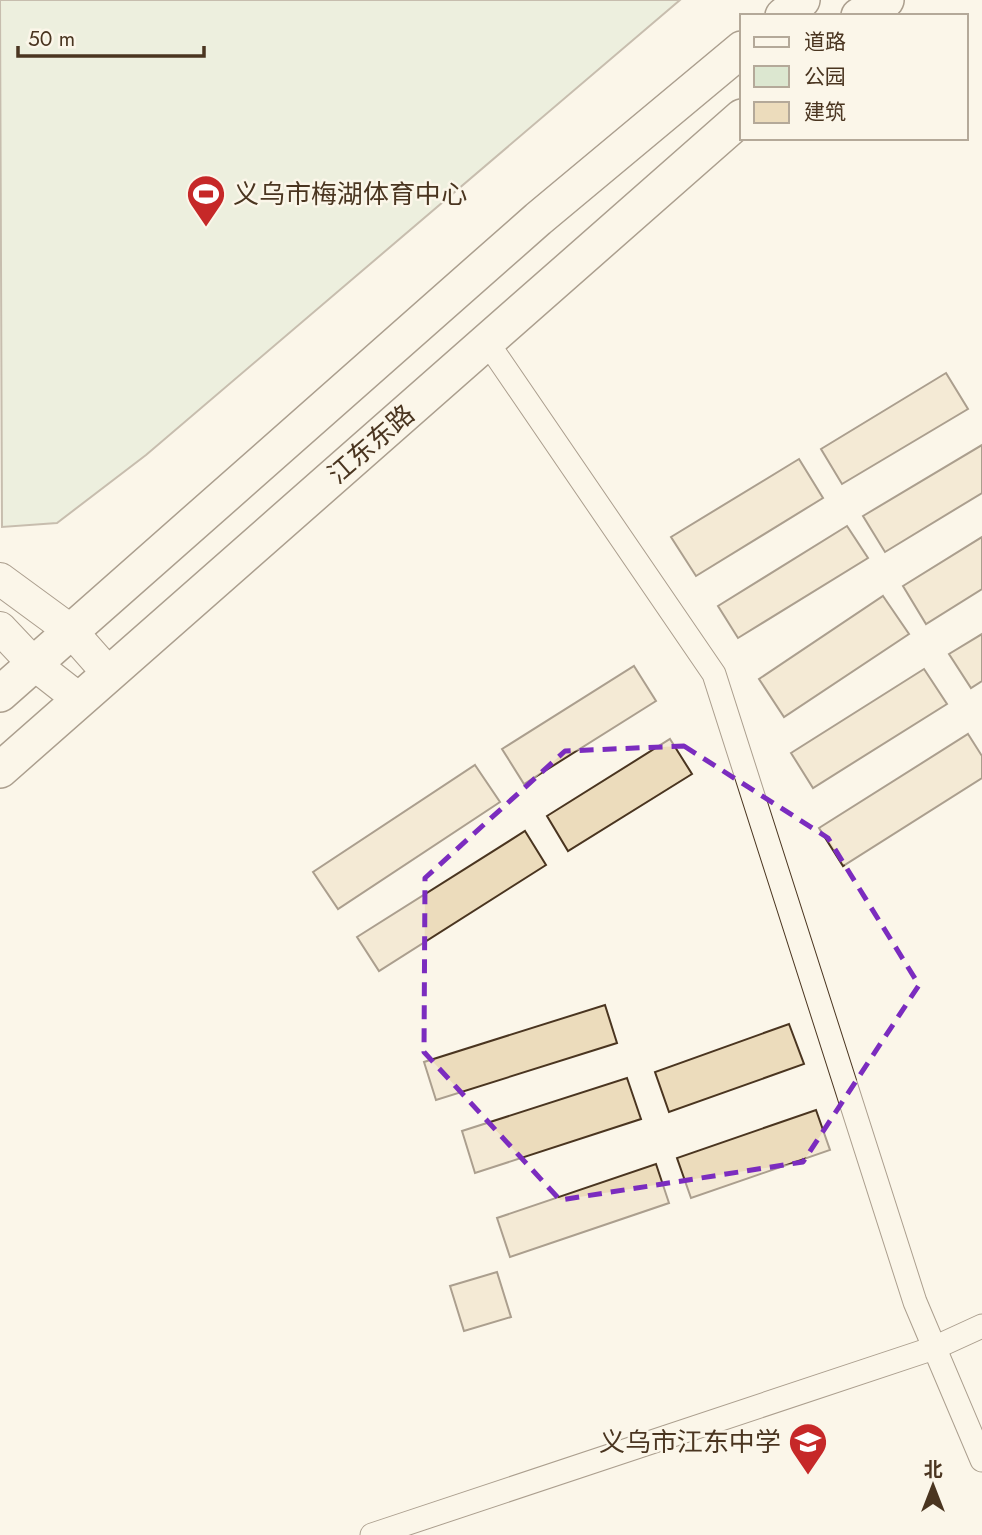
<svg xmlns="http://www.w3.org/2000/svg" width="982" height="1535" font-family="Jost,'Noto Sans SC',sans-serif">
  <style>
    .green { fill: #dce7d0; stroke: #887966; stroke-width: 2 }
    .building { fill: #ecdcbc; stroke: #4a3520; stroke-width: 2 }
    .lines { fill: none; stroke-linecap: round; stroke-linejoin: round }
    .street-casing { stroke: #4a3520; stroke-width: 25 }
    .secondary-casing { stroke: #4a3520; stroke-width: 34 }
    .primary-casing { stroke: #4a3520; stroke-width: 38 }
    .street { stroke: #fbf6e9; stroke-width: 23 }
    .secondary { stroke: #fbf6e9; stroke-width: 32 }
    .primary { stroke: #fbf6e9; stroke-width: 35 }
    .marked { fill: none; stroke: #7b2cbf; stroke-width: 5; stroke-dasharray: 14 9; stroke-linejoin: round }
    .labels { text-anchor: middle; stroke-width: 5; stroke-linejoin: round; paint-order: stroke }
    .poi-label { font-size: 26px; fill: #4a3520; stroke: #fbf6e9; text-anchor: start }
    .street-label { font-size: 26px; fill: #4a3520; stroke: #fbf6e9 }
  </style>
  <rect width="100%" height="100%" fill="#fbf6e9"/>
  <!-- green -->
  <polygon class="green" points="0,0 680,0 146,455 57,523 2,527"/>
  <!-- building -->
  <g class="building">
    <polygon points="946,373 968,409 842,484 821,449"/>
    <polygon points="982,445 982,493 885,552 863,516"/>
    <polygon points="799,459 823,498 696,576 671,537"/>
    <polygon points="847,526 868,558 738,638 718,606"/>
    <polygon points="982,537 982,589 926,624 903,586"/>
    <polygon points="883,596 909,634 784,717 759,679"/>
    <polygon points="982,634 982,681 971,688 949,654"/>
    <polygon points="634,666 656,701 524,784 502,749"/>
    <polygon points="924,669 947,704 813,788 791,753"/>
    <polygon points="968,734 982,756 982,778 843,866 819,828"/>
    <polygon points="670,739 692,774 568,851 547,816"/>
    <polygon points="475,765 500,802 338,909 313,872"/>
    <polygon points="525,831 546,865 379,971 357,937"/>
    <polygon points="605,1005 617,1043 436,1100 424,1062"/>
    <polygon points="789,1024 804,1064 669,1112 655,1072"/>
    <polygon points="627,1078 641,1119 475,1173 462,1131"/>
    <polygon points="816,1110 830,1150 691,1198 677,1158"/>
    <polygon points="656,1164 669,1203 510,1257 497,1218"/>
    <polygon points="497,1272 511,1317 464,1331 450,1286"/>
  </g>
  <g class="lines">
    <!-- street casing -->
    <g class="street-casing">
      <g id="street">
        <polyline points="487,342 714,674 915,1302 982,1460"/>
        <polyline points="372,1535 934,1348 982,1326"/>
      </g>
    </g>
    <!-- secondary casing -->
    <g class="secondary-casing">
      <g id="secondary">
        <polyline points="0,579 71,631 109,674"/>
        <polyline points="0,628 34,664 80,700"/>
      </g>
    </g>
    <!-- primary casing -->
    <g class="primary-casing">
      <g id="primary">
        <polyline points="783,16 802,0"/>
        <polyline points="859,16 886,0"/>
        <polyline points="0,694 538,219 742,49"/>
        <polyline points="0,770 742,117"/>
      </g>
    </g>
    <!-- street -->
    <use href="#street" class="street"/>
    <!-- secondary -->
    <use href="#secondary" class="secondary"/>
    <!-- primary -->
    <use href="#primary" class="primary"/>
  </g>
  <!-- marked area -->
  <path d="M0 0H982V1535H0ZM684,746L828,838L919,985L803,1162L560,1200L424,1052L425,878L565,751Z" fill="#fbf6e9" fill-opacity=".55" fill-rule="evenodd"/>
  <path class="marked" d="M684,746L828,838L919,985L803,1162L560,1200L424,1052L425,878L565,751Z"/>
  <!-- icons -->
  <defs>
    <g id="stadium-pin" transform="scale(2.0125)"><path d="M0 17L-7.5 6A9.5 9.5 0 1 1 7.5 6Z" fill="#c62828" stroke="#fbf6e9"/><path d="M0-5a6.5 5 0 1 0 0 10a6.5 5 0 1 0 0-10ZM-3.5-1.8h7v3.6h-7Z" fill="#fff"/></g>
    <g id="school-pin" transform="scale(2.0125)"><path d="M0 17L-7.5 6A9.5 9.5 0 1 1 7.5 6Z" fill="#c62828" stroke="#fbf6e9"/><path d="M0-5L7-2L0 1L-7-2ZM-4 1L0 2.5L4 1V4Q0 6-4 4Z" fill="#fff"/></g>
  </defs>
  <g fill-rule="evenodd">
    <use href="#stadium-pin" x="206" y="194"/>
    <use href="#school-pin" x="808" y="1442"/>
  </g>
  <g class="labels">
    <!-- poi labels -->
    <g class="poi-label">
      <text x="233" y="203">义乌市梅湖体育中心</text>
      <text x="781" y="1451" text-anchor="end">义乌市江东中学</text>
    </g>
    <!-- street labels -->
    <g class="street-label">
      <text transform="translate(371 444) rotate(-41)" y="9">江东东路</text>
    </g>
  </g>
  <!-- legend -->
  <rect x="740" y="14" width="228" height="126" fill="#fbf6e9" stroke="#b4a999" stroke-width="2"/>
  <rect x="754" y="37" width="35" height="10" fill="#fbf6e9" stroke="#b4a999" stroke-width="2"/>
  <text x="804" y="49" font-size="21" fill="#4a3520">道路</text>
  <rect x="754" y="66" width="35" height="21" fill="#dce7d0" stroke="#b4a999" stroke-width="2"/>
  <text x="804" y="84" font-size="21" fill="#4a3520">公园</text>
  <rect x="754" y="102" width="35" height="21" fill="#ecdcbc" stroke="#b4a999" stroke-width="2"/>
  <text x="804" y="119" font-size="21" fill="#4a3520">建筑</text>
  <!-- north arrow -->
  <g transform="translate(933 1486)" stroke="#fbf6e9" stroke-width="5" paint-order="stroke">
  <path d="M0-5L12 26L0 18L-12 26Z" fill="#4a3520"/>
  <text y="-10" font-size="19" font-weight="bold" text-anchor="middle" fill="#4a3520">北</text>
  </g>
  <!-- scale -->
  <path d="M18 46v10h186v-10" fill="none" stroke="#4a3520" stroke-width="3.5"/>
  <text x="28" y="46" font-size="21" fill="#4a3520" stroke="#fbf6e9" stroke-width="5" paint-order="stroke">50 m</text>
</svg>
